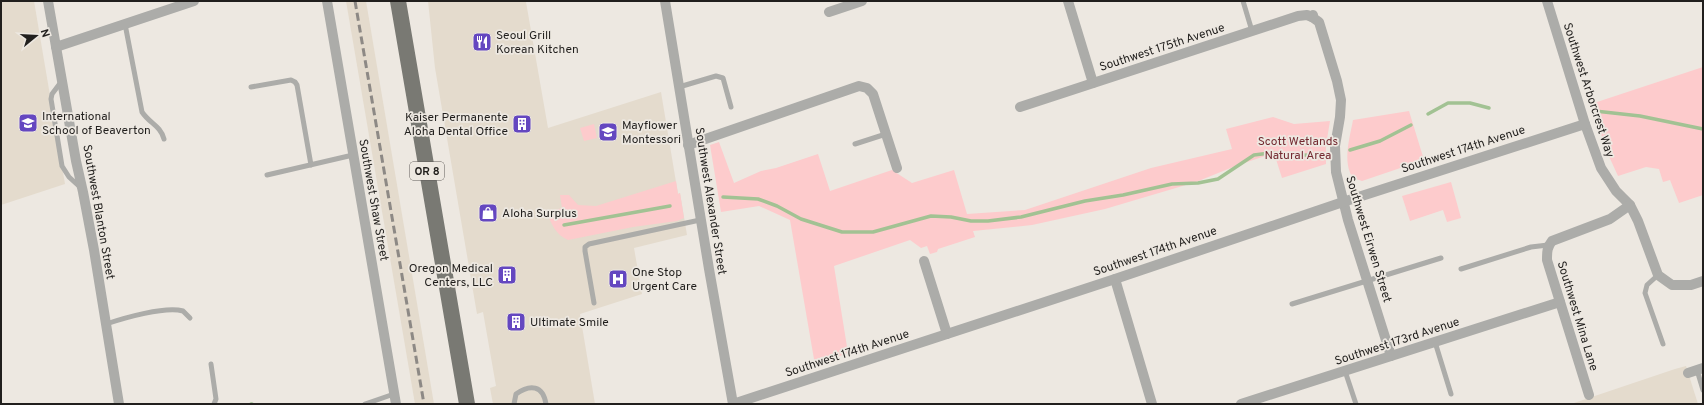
<svg xmlns="http://www.w3.org/2000/svg" width="1704" height="405" font-family="Overpass,sans-serif">
  <style>
    .built { fill: #e4dbcd }
    .green { fill: #fdcbcc }
    .lines { fill: none; stroke-linecap: round; stroke-linejoin: round }
    .stream { stroke: #a2c293; stroke-width: 3.5 }
    .service { stroke: #acaca9; stroke-width: 5 }
    .minor { stroke: #acaca9; stroke-width: 10 }
    .primary { stroke: #797973; stroke-width: 16 }
    .rail { stroke: #8d8985; stroke-width: 3; stroke-dasharray: 8 4; stroke-linecap: butt }
    .labels { text-anchor: middle; stroke-width: 3.5; stroke-linejoin: round; paint-order: stroke }
    .shield { fill: #ede8e1; stroke: #5e5b58; stroke-width: 1 }
    .shield-label { font-size: 11px; font-weight: bold; fill: #211f1d }
    .poi-label { font-size: 12px; fill: #211f1d; stroke: #ede8e1; text-anchor: start }
    .street-label { font-size: 12px; fill: #211f1d; stroke: #ede8e1 }
    .park-label { font-size: 12px; fill: #732930; stroke: #ede8e1 }
  </style>
  <rect width="100%" height="100%" fill="#ede8e1"/>
  <!-- built -->
  <g class="built">
    <polygon points="1,1 34,1 65,184 1,205"/>
    <polygon points="346,1 366,1 434,404 415,404"/>
    <polygon points="428,1 529,1 526,2 548,128 661,92 678,194 680,193 687,235 634,248 642,294 580,314 595,404 493,404 490,388 496,386 483,312 477,314 435,68"/>
    <polygon points="1686,366 1698,404 1571,404 1675,369"/>
  </g>
  <!-- green -->
  <g class="green">
    <polygon points="1703,67 1703,195 1679,203 1670,180 1663,182 1659,169 1646,167 1618,176 1607,152 1591,104"/>
    <path d="M1409,111L1424,160L1362,181L1353,178C1342,162 1350,137 1353,120Z"/>
    <polygon points="1273,117 1294,124 1330,121 1326,145 1326,164 1282,178 1274,153 1238,165 1196,182 1105,209 1032,225 973,231 975,237 938,249 937,252 930,254 927,246 921,248 910,240 834,266 848,353 815,365 790,220 759,206 721,212 710,145 719,142 734,183 761,171 776,168 818,154 830,191 892,170 912,183 954,170 967,214 1025,210 1151,168 1232,149 1226,129"/>
    <polygon points="594,124 597,138 584,141 580,128"/>
    <path d="M676,181L678,194L680,193L684,218L677,221L633,227L568,240C556,235 551,224 547,212L562,208L560,195H569L578,205L596,206Z"/>
    <polygon points="1451,182 1461,218 1447,222 1443,210 1410,221 1402,196"/>
  </g>
  <g class="lines">
    <!-- stream -->
    <g class="stream">
      <polyline points="1595,111 1640,116 1703,129"/>
      <polyline points="1428,114 1448,103 1470,103 1489,108"/>
      <polyline points="1350,150 1380,141 1411,125"/>
      <polyline points="723,197 758,199 777,206 801,219 842,232 873,232 931,216 951,217 971,221 988,221 1021,217 1085,201 1123,195 1172,184 1198,183 1218,179 1254,155 1270,153 1321,156"/>
      <polyline points="564,225 670,206"/>
      <polyline points="251,404 252,404"/>
    </g>
    <!-- service -->
    <g class="service">
      <polyline points="1243,1 1252,31"/>
      <path d="M125,24L142,112C150,124 160,125 164,139"/>
      <polyline points="61,82 52,94 51,99 62,166 69,177 80,187"/>
      <polyline points="251,87 291,80 295,82 297,85 311,165"/>
      <polyline points="679,87 716,76 723,78 731,107"/>
      <polyline points="855,144 886,134"/>
      <polyline points="267,175 353,155"/>
      <polyline points="1461,269 1531,247 1548,245"/>
      <polyline points="1658,275 1647,285 1645,293 1663,344"/>
      <polyline points="594,303 585,251 585,247 589,244 700,220"/>
      <polyline points="1292,304 1441,258"/>
      <path d="M106,324C124,318 165,306 183,311L190,318"/>
      <polyline points="1435,342 1451,394"/>
      <polyline points="211,364 216,399 214,404"/>
      <polyline points="1697,370 1703,390"/>
      <polyline points="1345,371 1356,404"/>
      <polyline points="365,404 394,394"/>
      <path d="M514,404L516,394C530,384 543,385 546,404"/>
    </g>
    <!-- minor -->
    <g class="minor">
      <polyline points="48,1 76,161 83,192 94,250 119,404"/>
      <polyline points="327,1 396,404"/>
      <polyline points="665,1 709,269 733,404"/>
      <polyline points="1068,1 1093,83"/>
      <polyline points="1547,1 1585,124 1601,168 1616,191 1630,205 1638,221 1658,275 1672,285 1691,285 1703,281"/>
      <polyline points="829,12 862,1"/>
      <polyline points="1313,15 1312,17 1319,22 1337,81 1341,100 1340,117 1335,146 1336,172 1348,220 1391,356"/>
      <polyline points="56,47 194,1"/>
      <polyline points="1020,107 1298,16 1307,15 1312,17"/>
      <polyline points="688,145 859,86 867,88 873,94 897,168"/>
      <polyline points="924,261 947,334"/>
      <polyline points="1115,279 1152,404"/>
      <polyline points="1688,373 1703,368"/>
      <path d="M1589,395L1547,260C1547,252 1547,247 1552,241L1610,219L1630,205"/>
      <polyline points="733,404 1115,279 1343,202 1585,124"/>
      <polyline points="1241,404 1560,302"/>
    </g>
    <!-- primary -->
    <polyline class="primary" points="398,1 467,404"/>
    <!-- rail -->
    <polyline class="rail" points="355,1 424,404"/>
  </g>
  <!-- icons -->
  <defs>
    <g id="restaurant-square" transform="scale(1)"><rect x="-9" y="-9" width="18" height="18" rx="4" fill="#6447c0" stroke="#ede8e1"/><path d="M-5-6h1v4h1v-4h1v4h1v-4h1v5L-1.5 .5V6h-2V.5L-5-1ZM5-6V6H3V1.5H1.5Q1.5-4 5-6Z" fill="#fff"/></g>
    <g id="school-square" transform="scale(1)"><rect x="-9" y="-9" width="18" height="18" rx="4" fill="#6447c0" stroke="#ede8e1"/><path d="M0-5L7-2L0 1L-7-2ZM-4 1L0 2.5L4 1V4Q0 6-4 4Z" fill="#fff"/></g>
    <g id="building-square" transform="scale(1)"><rect x="-9" y="-9" width="18" height="18" rx="4" fill="#6447c0" stroke="#ede8e1"/><path d="M-4-6H4V6H1V3H-1V6H-4ZM-2.5-4.3h1.7v1.8h-1.7ZM.8-4.3h1.7v1.8H.8ZM-2.5-1h1.7V.8h-1.7ZM.8-1h1.7V.8H.8Z" fill="#fff"/></g>
    <g id="shop-square" transform="scale(1)"><rect x="-9" y="-9" width="18" height="18" rx="4" fill="#6447c0" stroke="#ede8e1"/><path d="M-5-2.5h2.3a2.7 3.5 0 0 1 5.4 0H5L5.5 6h-11ZM-1.5-2.5h3a1.5 2.3 0 0 0-3 0Z" fill="#fff"/></g>
    <g id="hospital-square" transform="scale(1)"><rect x="-9" y="-9" width="18" height="18" rx="4" fill="#6447c0" stroke="#ede8e1"/><path d="M-5-5h3v3.5h4V-5h3V5h-3V1.5h-4V5h-3Z" fill="#fff"/></g>
  </defs>
  <g fill-rule="evenodd">
    <use href="#restaurant-square" x="482" y="42"/>
    <use href="#school-square" x="28" y="123"/>
    <use href="#building-square" x="522" y="124"/>
    <use href="#school-square" x="608" y="132"/>
    <use href="#shop-square" x="488" y="213"/>
    <use href="#building-square" x="507" y="275"/>
    <use href="#hospital-square" x="618" y="279"/>
    <use href="#building-square" x="516" y="322"/>
  </g>
  <g class="labels">
    <!-- shield labels -->
    <rect class="shield" x="410" y="162" width="34" height="18" rx="3"/>
    <g class="shield-label">
      <text x="427" y="175">OR 8</text>
    </g>
    <!-- poi labels -->
    <g class="poi-label">
      <text x="496" y="39">Seoul Grill<tspan x="496" dy="14">Korean Kitchen</tspan></text>
      <text x="42" y="120">International<tspan x="42" dy="14">School of Beaverton</tspan></text>
      <text x="508" y="121" text-anchor="end">Kaiser Permanente<tspan x="508" dy="14">Aloha Dental Office</tspan></text>
      <text x="622" y="129">Mayflower<tspan x="622" dy="14">Montessori</tspan></text>
      <text x="502" y="217">Aloha Surplus</text>
      <text x="493" y="272" text-anchor="end">Oregon Medical<tspan x="493" dy="14">Centers, LLC</tspan></text>
      <text x="632" y="276">One Stop<tspan x="632" dy="14">Urgent Care</tspan></text>
      <text x="530" y="326">Ultimate Smile</text>
    </g>
    <!-- street labels -->
    <g class="street-label">
      <text transform="translate(1162 47) rotate(-18)" y="4">Southwest 175th Avenue</text>
      <text transform="translate(1589 90) rotate(72)" y="4">Southwest Arborcrest Way</text>
      <text transform="translate(1463 149) rotate(-18)" y="4">Southwest 174th Avenue</text>
      <text transform="translate(374 200) rotate(80)" y="4">Southwest Shaw Street</text>
      <text transform="translate(711 201) rotate(81)" y="4">Southwest Alexander Street</text>
      <text transform="translate(99 212) rotate(80)" y="4">Southwest Blanton Street</text>
      <text transform="translate(1369 239) rotate(73)" y="4">Southwest Eirwen Street</text>
      <text transform="translate(1155 251) rotate(-19)" y="4">Southwest 174th Avenue</text>
      <text transform="translate(1578 316) rotate(73)" y="4">Southwest Mina Lane</text>
      <text transform="translate(1397 341) rotate(-18)" y="4">Southwest 173rd Avenue</text>
      <text transform="translate(847 353) rotate(-18)" y="4">Southwest 174th Avenue</text>
    </g>
    <!-- park labels -->
    <g class="park-label">
      <text x="1298" y="145">Scott Wetlands<tspan x="1298" dy="14">Natural Area</tspan></text>
    </g>
  </g>
  <!-- border -->
  <rect width="1704" height="405" fill="none" stroke="#211f1d" stroke-width="4"/>
  <!-- north arrow -->
  <g transform="translate(36 36) rotate(72)" stroke="#ede8e1" stroke-width="3" paint-order="stroke">
  <path d="M0-3L7 15L0 10L-7 15Z" fill="#211f1d"/>
  <text y="-6" font-size="11" font-weight="bold" text-anchor="middle" fill="#211f1d">N</text>
  </g>
</svg>
